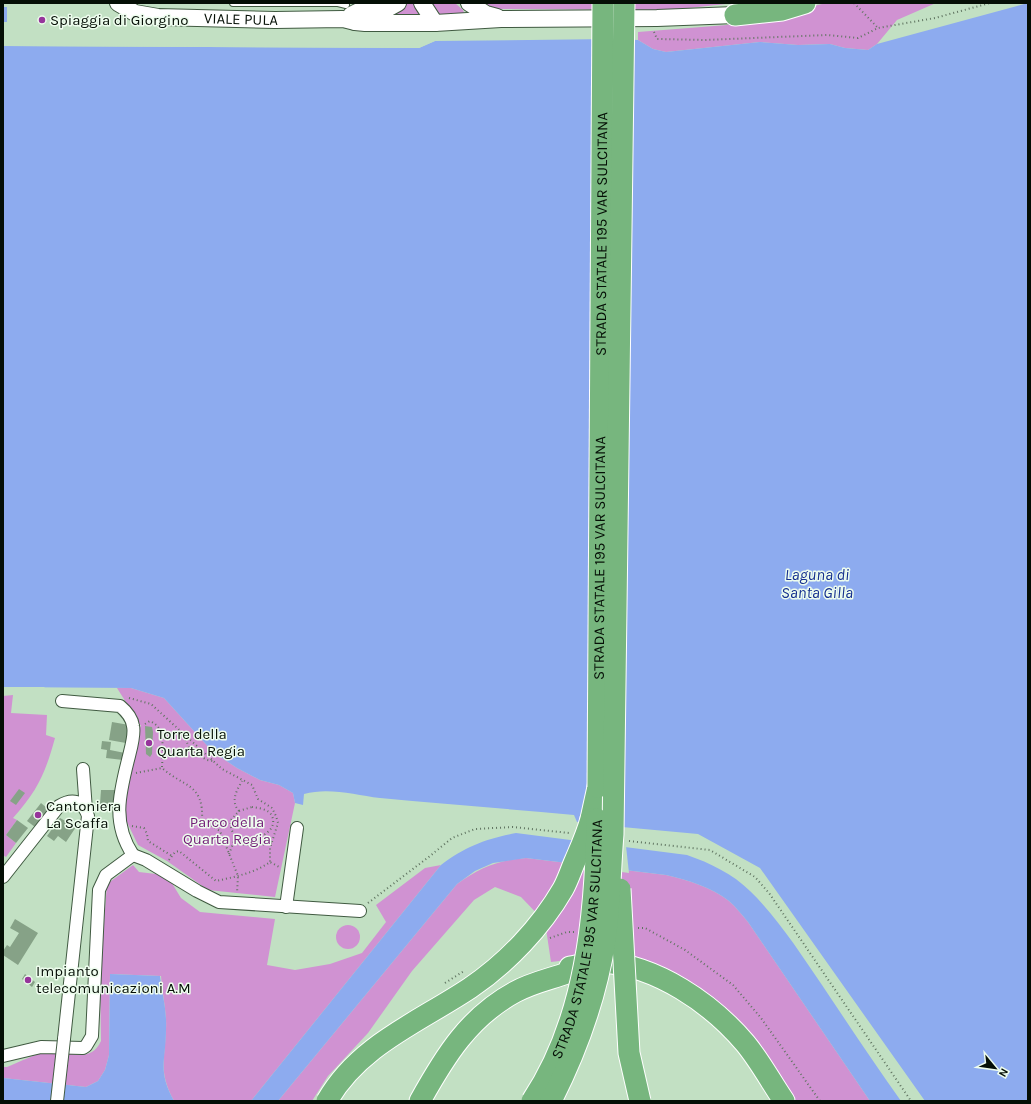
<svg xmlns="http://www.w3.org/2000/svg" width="1031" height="1104" font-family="Karla,sans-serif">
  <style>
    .green { fill: #d092d2 }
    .water { fill: #8dabef }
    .pier { fill: #c2e0c3 }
    .building { fill: #86a287 }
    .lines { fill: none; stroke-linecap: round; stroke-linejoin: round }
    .service-casing { stroke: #405a41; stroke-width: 8 }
    .minor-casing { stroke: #405a41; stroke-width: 14 }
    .tertiary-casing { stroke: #405a41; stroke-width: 18 }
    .trunk-casing { stroke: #fff; stroke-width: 23 }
    .path { stroke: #607461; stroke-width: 2; stroke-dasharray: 1 3; stroke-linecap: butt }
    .service { stroke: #fff; stroke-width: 6 }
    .minor { stroke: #fff; stroke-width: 12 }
    .tertiary { stroke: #fff; stroke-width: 16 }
    .trunk { stroke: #77b67e; stroke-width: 21 }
    .minor-bridge-casing { stroke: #405a41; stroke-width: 14; stroke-linecap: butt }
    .trunk-bridge-casing { stroke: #fff; stroke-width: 23; stroke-linecap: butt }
    .minor-bridge { stroke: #fff; stroke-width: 12 }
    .trunk-bridge { stroke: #77b67e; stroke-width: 21 }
    .poi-dot { fill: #96349b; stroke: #eefdee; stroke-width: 1.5 }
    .labels { text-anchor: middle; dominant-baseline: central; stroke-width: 3; stroke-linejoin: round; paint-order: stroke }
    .street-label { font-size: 15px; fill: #050f06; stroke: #eefdee }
    .poi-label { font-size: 15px; fill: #050f06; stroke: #eefdee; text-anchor: start }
    .park-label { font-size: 15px; fill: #711b76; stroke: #eefdee }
    .water-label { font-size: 16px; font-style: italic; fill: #142f8f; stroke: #eefdee }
  </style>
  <rect width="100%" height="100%" fill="#c2e0c3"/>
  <g class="green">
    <polygon points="408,3 418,3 423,16 396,16 395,13"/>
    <polygon points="430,3 455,3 463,10 465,15 441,15"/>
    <polygon points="480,3 735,3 670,10 492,9"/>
    <polygon points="826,3 936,3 897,20 877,44 868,50 845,48 830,44 798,45 760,42 666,52 653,49 638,40 638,32 727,25 774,16"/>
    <polygon points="117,688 131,688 164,698 213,752 237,768 260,780 279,785 293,793 295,803 275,897 208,890 167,861 138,845 124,816 123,805 137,733 141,726"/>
    <path d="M13 695 11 713 47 715 46 735 55 738C45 774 38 790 13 818L17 820 6 835 16 843 6 857 3 855V696Z"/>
    <path d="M526 858 666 875C688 880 711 887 729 901 736 907 742 915 748 922L870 1101H794L749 1035 609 955 551 962 545 922 521 897 495 887 474 900 412 971 368 1033 328 1076 312 1101H278L457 884C479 868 498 860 526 858Z"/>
    <path d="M133 865 139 872 156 874 170 880 181 898 200 912 275 919 267 965 295 970 330 964 362 953 386 922 376 905 425 868 441 865 251 1101H174C158 1071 165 1060 166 1029 167 1012 162 993 161 976L110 974 109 1055 105 1070 98 1081 86 1087 3 1078V1067H7C20 1062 34 1054 48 1052 68 1050 90 1065 101 1041L100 974 107 884Z"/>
    <circle cx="348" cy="937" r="12"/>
  </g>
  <g class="water">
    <path d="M1028 3V1101H925L760 868 698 834 622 827 603 822H577L574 815C509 809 444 804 380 798 355 795 329 787 304 794L303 805 295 803 293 793 279 785 260 780 237 768 213 752 164 698 131 688 3 687V46L419 48 435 41 612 39 638 40 653 49 666 52 760 42 798 45 830 44 845 48 868 50 877 44Z"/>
    <rect x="3" y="7" width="4" height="15"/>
    <path d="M516 833 687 855C710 863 733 874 750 891 777 917 801 954 822 985 848 1024 874 1063 901 1101H870L748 922C742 915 736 907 729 901 711 887 688 880 666 875L526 858 493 863 475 871 457 884 278 1101H251L441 865C466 846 486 839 516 833Z"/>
    <path d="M110 974 160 976C162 993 167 1011 166 1029 166 1061 157 1070 174 1101H3V1078L86 1087 98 1081 105 1070 109 1055Z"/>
  </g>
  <g class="pier">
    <polygon points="431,41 435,41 419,48 3,46 3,44 419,46"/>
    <polygon points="3,687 45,687 43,689 3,689"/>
    <polygon points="593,842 626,846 629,873 592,868"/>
  </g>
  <g class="building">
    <polygon points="112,722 129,725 126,743 109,740"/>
    <polygon points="145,726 152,727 153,732 152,754 150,757 146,754"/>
    <polygon points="102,741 111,742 110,750 125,753 123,760 106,758 107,750 101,749"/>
    <polygon points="19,789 25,793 16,805 10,801"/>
    <polygon points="101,790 116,790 116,804 100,804"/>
    <polygon points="41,803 48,809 35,827 27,821"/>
    <polygon points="60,818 76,827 66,842 58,836 54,841 47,836"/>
    <polygon points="17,820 28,828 16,843 6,835"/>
    <polygon points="15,919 38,933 18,965 3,955 3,951 7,945 10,947 19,933 10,928"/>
    <polygon points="25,974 35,982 32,987 22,979"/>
  </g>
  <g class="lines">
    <g class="service-casing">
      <polyline id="service" points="233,3 338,3 346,5"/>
    </g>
    <g class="minor-casing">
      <g id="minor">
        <polyline points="83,769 86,810"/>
        <polyline points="133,855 146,860 197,891 219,902 360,911"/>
        <path d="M3 877 59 806C72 798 83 800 88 816L64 1039"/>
        <polyline points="286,907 297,828"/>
        <path d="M3 1056 41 1047 83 1048 86 1046 92 1036 99 890 106 875 133 855C111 822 120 792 129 756 131 748 135 734 133 726 132 718 126 711 120 706L62 701"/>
      </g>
    </g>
    <g class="tertiary-casing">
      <g id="tertiary">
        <path id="s1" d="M118 3 135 13 158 17 275 20 343 19 355 22 378 14 398 3"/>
        <polyline points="422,3 435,23"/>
        <polyline points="469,3 486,14 497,17"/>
        <polyline points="351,15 375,3"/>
        <polyline points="355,22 365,23 435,23 501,19 657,18 735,15"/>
      </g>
    </g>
    <g class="trunk-casing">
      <g id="trunk">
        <polyline points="735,15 782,10 805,3"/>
        <polyline points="591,819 598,787"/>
        <path d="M420 1101C445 1056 469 1017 515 992 531 983 550 979 567 973L570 967C581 965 593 962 603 962 657 966 711 1003 745 1043 760 1061 771 1082 784 1101"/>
      </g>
    </g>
    <g class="path">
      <polyline points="854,3 878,28"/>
      <polyline points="654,32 657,39 705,40 827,35 858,38 878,28 935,18 990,3"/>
      <polyline points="129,698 151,704 222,769 252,785 258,799 272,808 276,816 278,823 270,848 270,862"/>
      <path d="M145 724 150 721C163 727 162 738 163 750"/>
      <polyline points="190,750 207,760 213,761"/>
      <polyline points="162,767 163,750 180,754 190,750 184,735"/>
      <path d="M136 773 162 768C183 787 204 783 202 820L220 831 238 876 237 893"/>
      <path d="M252 807C259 808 269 809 272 816 282 839 226 852 231 820L239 811Z"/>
      <path d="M239 811C230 801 237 790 242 781"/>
      <polyline points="132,826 144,828 147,834 148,841 172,856"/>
      <polyline points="629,841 710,850 755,877 769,893 911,1101"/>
      <polyline points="235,843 254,846 272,843"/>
      <polyline points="229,854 236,836"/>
      <path d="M169 860 175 852 179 851 216 881C234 877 255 873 270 862L281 868"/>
      <polyline points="368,903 430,856 452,838 475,829 513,827 569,833"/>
      <polyline points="638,928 645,928 685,950 733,985 761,1018 820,1101"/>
      <polyline points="550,938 567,932 574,932"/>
      <polyline points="445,983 464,971"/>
    </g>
    <use href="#service" class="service"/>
    <use href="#minor" class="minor"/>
    <use href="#tertiary" class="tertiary"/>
    <use href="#trunk" class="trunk"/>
    <g class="minor-bridge-casing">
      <polyline id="minor-bridge" points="57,1101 64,1039"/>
    </g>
    <g class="trunk-bridge-casing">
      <g id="trunk-bridge">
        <path id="s2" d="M598 787 603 3"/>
        <polyline points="620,889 629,1053 640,1101"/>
        <path d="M327 1101C359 1045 419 1022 470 988 507 963 541 927 563 889 568 880 571 870 575 861 581 847 587 834 591 819"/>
        <path id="s3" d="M532 1101C586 1020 596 914 597 819"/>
        <path d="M551 1101C577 1050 596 997 605 940 610 906 610 869 613 834L624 3"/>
      </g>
    </g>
    <use href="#minor-bridge" class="minor-bridge"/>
    <use href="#trunk-bridge" class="trunk-bridge"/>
  </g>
  <g class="poi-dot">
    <circle cx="42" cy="20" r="4"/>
    <circle cx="149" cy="743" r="4"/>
    <circle cx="38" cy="815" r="4"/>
    <circle cx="28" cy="980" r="4"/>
  </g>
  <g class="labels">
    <g class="street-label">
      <text stroke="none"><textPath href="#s1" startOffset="126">VIALE PULA</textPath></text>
      <text stroke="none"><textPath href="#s2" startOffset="553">STRADA STATALE 195 VAR SULCITANA</textPath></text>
      <text stroke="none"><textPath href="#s2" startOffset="229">STRADA STATALE 195 VAR SULCITANA</textPath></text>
      <text stroke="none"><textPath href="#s3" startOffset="171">STRADA STATALE 195 VAR SULCITANA</textPath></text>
    </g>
    <g class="poi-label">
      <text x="50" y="20">Spiaggia di Giorgino</text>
      <text x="157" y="734">Torre della<tspan x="157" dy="17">Quarta Regia</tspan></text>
      <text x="46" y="806">Cantoniera<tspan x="46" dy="17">La Scaffa</tspan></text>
      <text x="36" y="971">Impianto<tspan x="36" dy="17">telecomunicazioni A.M</tspan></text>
    </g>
    <g class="park-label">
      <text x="227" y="822">Parco della<tspan x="227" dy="17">Quarta Regia</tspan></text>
    </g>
    <g class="water-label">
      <text x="817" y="574">Laguna di<tspan x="817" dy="18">Santa Gilla</tspan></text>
    </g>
  </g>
  <rect width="1031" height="1104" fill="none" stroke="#050f06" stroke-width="8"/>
  <g transform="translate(995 1068) rotate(119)" stroke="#eefdee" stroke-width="3" paint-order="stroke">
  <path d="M0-3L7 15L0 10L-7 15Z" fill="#050f06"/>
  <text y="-6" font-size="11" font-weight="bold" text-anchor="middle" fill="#050f06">N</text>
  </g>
</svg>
